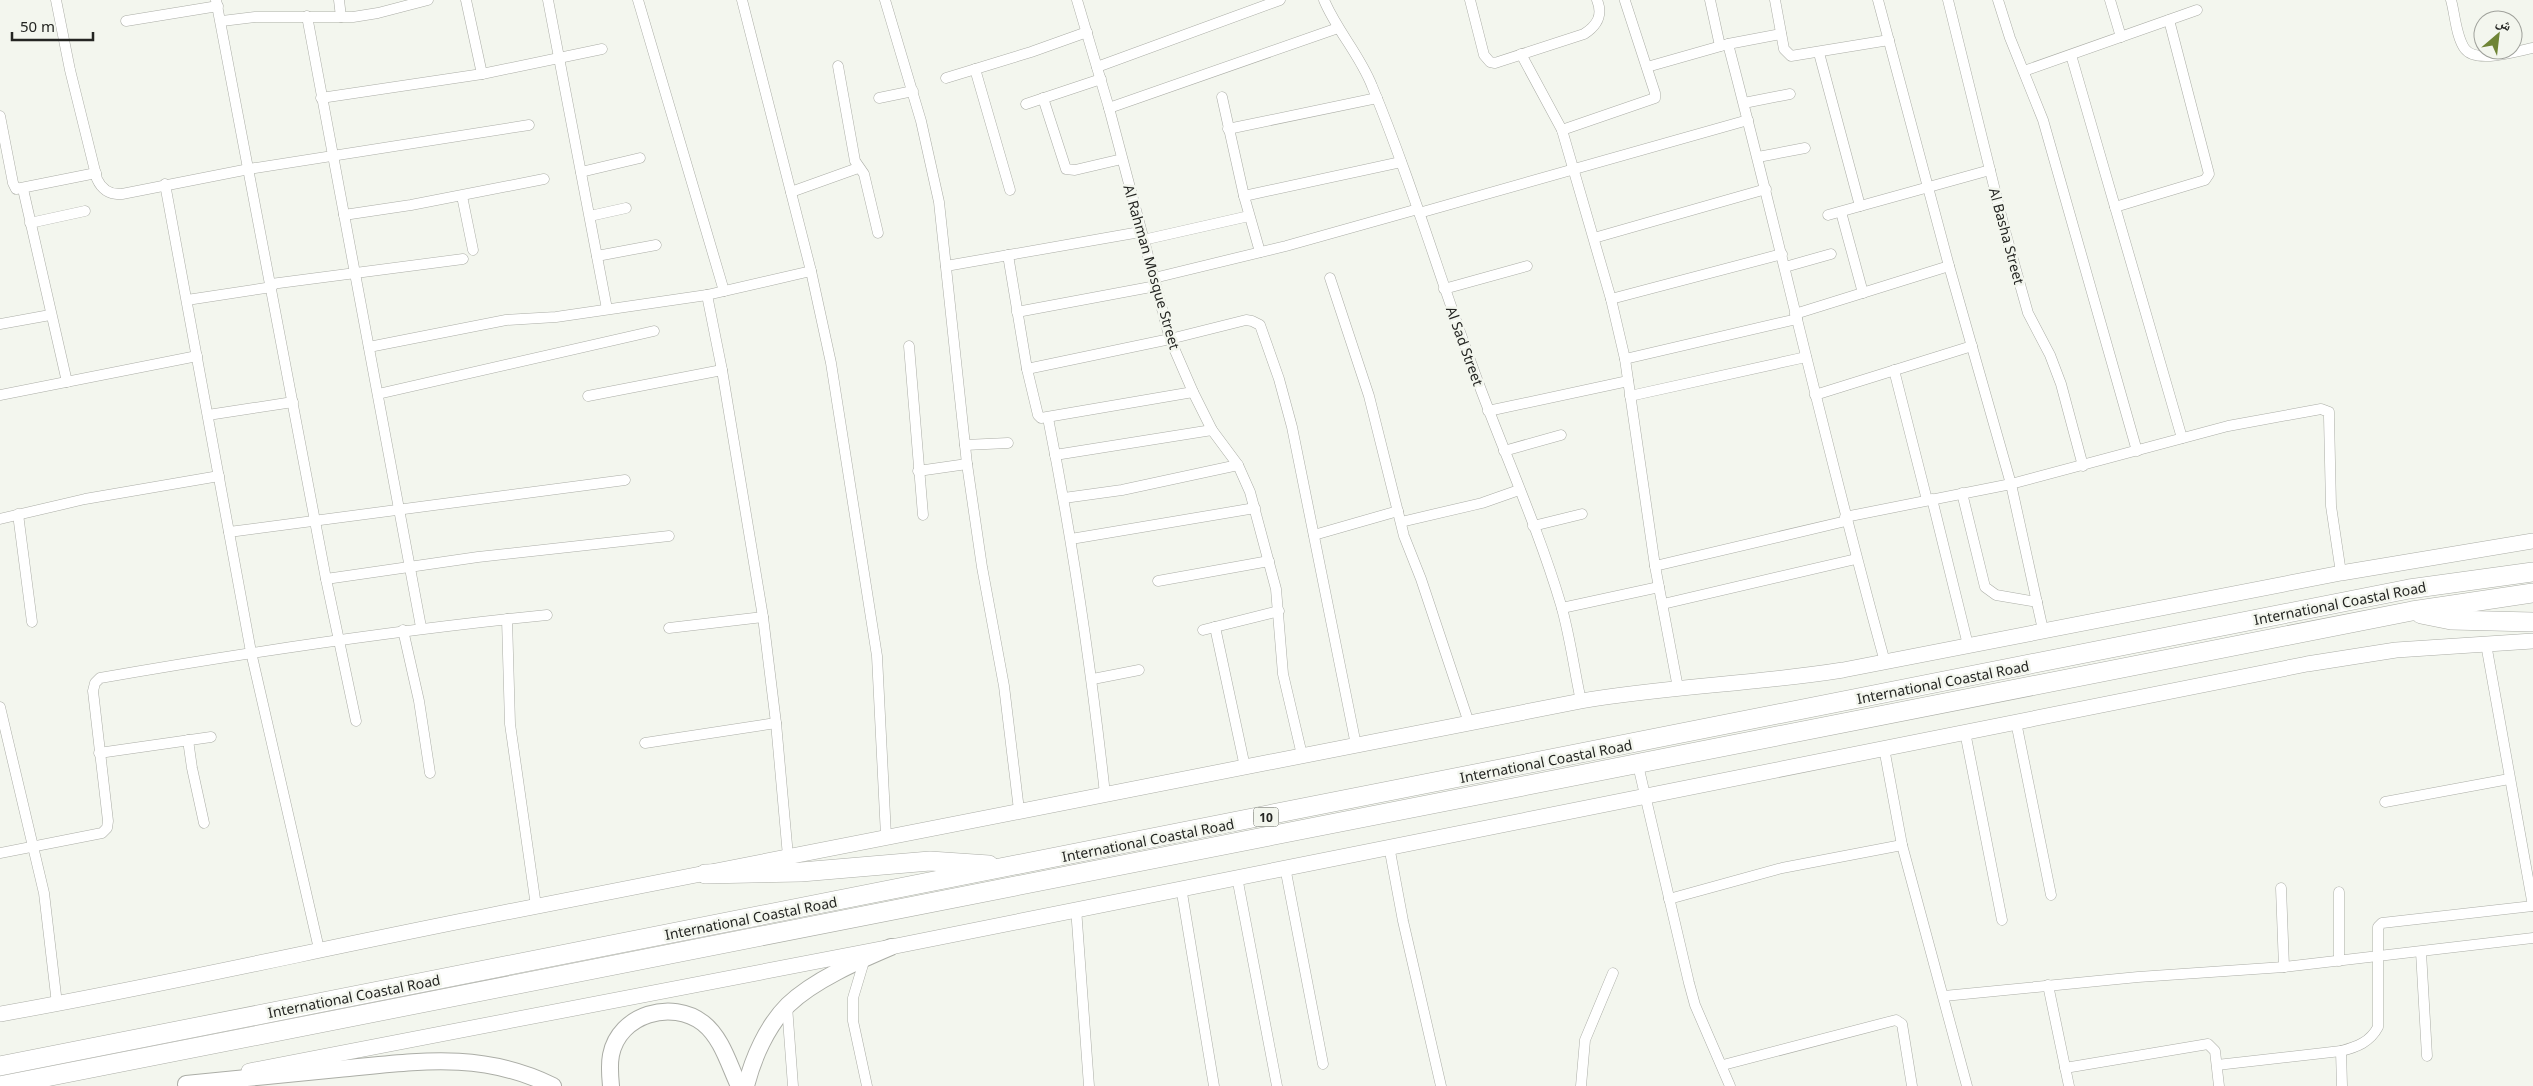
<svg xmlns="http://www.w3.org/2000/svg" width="2533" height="1086" font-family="'Noto Sans','Noto Naskh Arabic',sans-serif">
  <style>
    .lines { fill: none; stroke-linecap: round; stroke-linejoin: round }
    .street-casing { stroke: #abada6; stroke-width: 11 }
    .secondary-casing { stroke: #abada6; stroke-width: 16 }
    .primary-casing { stroke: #abada6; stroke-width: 18 }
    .highway-casing { stroke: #abada6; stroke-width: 20 }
    .street { stroke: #fff; stroke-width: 10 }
    .secondary { stroke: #fff; stroke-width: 15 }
    .primary { stroke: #fff; stroke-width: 16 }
    .highway { stroke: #fff; stroke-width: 19 }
    .labels { text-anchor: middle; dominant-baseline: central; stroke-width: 5; stroke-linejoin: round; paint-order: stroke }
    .shield { fill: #f3f6ee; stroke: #62645f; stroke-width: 1 }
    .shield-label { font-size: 12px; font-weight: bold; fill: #242522 }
    .street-label { font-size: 14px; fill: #242522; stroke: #f3f6ee }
  </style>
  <rect width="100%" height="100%" fill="#f3f6ee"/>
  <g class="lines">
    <g class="street-casing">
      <g id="street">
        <path d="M56 0 70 70 97 179C102 190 110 195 122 194L249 169 529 125"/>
        <polyline points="216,0 326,579 356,721"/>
        <polyline points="339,0 341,17"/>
        <polyline points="466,0 482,74"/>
        <polyline points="548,0 607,309"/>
        <polyline points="638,0 724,291"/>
        <polyline points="742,0 811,271 831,363 877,656 886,836"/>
        <polyline points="885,0 921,121 939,202 967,464 982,567 1004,686 1019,810"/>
        <polyline points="1077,0 1109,108 1170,339 1193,392 1212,430 1238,465 1250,492 1276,589 1283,674 1302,755"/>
        <path d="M1324 0C1337 31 1360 55 1372 86 1409 175 1437 269 1470 360 1499 442 1536 521 1561 605 1570 636 1574 669 1581 701"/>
        <path d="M1470 0 1484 55 1490 62 1495 63 1584 34C1598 25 1603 15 1597 0"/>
        <polyline points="1710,0 1720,46"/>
        <polyline points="1775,0 1784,49 1791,56 1889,40"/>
        <polyline points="1878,0 1949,266 2011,484 2043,630"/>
        <polyline points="1948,0 2005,231 2028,313 2050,355 2061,384 2083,466"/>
        <polyline points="1998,0 2010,38 2043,120 2137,451"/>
        <polyline points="2110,0 2121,37"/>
        <path d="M2451 0C2455 14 2456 37 2465 49 2476 64 2517 51 2533 48"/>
        <polyline points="307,16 421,627"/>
        <polyline points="126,21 218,6"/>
        <polyline points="222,21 255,17 353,17 378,13 428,0"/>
        <path d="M1728 44C1782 250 1828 457 1885 662"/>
        <polyline points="1819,53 1860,206"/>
        <polyline points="1521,54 1562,130 1611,299 1625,359 1655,566 1678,688"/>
        <polyline points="2071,55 2182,438"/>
        <polyline points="838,66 855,161 864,174 878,233"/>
        <polyline points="1097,67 1280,0"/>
        <polyline points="1647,67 1728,44 1781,34"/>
        <polyline points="975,69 1010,190"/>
        <polyline points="2024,71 2197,10"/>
        <polyline points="946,78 1031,52 1087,32"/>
        <polyline points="1222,97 1244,196 1260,252"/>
        <polyline points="321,98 482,74 602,49"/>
        <polyline points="879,98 913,91"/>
        <polyline points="1043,98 1066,169 1075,170 1122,159"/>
        <polyline points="1744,103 1790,94"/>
        <polyline points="1026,104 1101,79"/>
        <polyline points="1109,108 1338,28"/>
        <polyline points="0,116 13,183 16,189 96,173"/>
        <polyline points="1228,129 1377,98"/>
        <polyline points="1562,130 1655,98 1655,93 1625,1"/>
        <polyline points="1758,157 1805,148"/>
        <polyline points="581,172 640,158"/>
        <polyline points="165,184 251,652 319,949"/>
        <polyline points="23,189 67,382"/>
        <polyline points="791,192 858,168"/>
        <polyline points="462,196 473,250"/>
        <polyline points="1244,196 1401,162"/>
        <polyline points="2115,207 2205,180 2209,174 2169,20"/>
        <polyline points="1841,212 1863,293"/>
        <polyline points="1419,213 1748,120"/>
        <polyline points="344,215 411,205 544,179"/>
        <polyline points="1828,215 1990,170"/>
        <polyline points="590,216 626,208"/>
        <polyline points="30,223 85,211"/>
        <polyline points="1594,238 1766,189"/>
        <polyline points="1143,240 1249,216"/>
        <polyline points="1008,255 1027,369 1038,415 1041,418 1193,392"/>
        <polyline points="597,256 656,245"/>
        <polyline points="946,266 1140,232"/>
        <polyline points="1785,267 1831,254"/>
        <polyline points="1154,278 1286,246 1418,209"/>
        <polyline points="1330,278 1369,396 1404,536 1421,579 1469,723"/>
        <polyline points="271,284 463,259"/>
        <polyline points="1444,289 1527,266"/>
        <polyline points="707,295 722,370 763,617 776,723 788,856"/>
        <polyline points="1611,299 1782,254"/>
        <polyline points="187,300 272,287"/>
        <polyline points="1017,312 1156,286"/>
        <polyline points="1795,314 1949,266"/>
        <polyline points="0,324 50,315"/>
        <polyline points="909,346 923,515"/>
        <polyline points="369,347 506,320 556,317 707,295 811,271"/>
        <polyline points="1625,359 1797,319"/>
        <polyline points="1027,369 1170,339 1246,320 1252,321 1260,325 1279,379 1292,427 1356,745"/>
        <polyline points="1894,370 1927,500"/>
        <polyline points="378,394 654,331"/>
        <polyline points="0,395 197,356"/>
        <polyline points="1815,395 1972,346"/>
        <polyline points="588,396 722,370"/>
        <polyline points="1630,396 1806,357"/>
        <polyline points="1488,411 1628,381"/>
        <polyline points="208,415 293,402"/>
        <path d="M1048 418C1073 543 1091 667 1105 794"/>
        <polyline points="965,445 1008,443"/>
        <polyline points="1504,451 1561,435"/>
        <polyline points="1055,455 1212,430"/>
        <polyline points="918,471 967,464"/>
        <polyline points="1962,493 1985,587 1996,595 2037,602"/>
        <polyline points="1064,498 1122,490 1238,465"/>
        <polyline points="1932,499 1968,645"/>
        <polyline points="18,514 32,622"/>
        <polyline points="1845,517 2011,484 2228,426 2321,409 2329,412 2329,417 2331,506 2341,573"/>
        <polyline points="0,519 85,499 219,476"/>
        <polyline points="1401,522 1482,503 1519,490"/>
        <polyline points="1533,526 1582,514"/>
        <polyline points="229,532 625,480"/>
        <polyline points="1314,535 1398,511"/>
        <polyline points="1071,539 1255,508"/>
        <polyline points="1655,566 1846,521"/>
        <polyline points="326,579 478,557 669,536"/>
        <polyline points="1158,581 1269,561"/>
        <polyline points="1663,604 1856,559"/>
        <polyline points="1562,608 1659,587"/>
        <polyline points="507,619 510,724 536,906"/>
        <polyline points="1215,627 1245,767"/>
        <polyline points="669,628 763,617"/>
        <polyline points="403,630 419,701 430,773"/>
        <polyline points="1203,630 1279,611"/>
        <polyline points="2486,644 2533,906"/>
        <polyline points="1093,679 1139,670"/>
        <polyline points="0,707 44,893 57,1004"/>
        <polyline points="2016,722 2051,895"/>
        <polyline points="1965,732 2002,920"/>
        <polyline points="188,740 192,768 204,823"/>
        <polyline points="645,743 776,723"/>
        <polyline points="1884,748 1902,845 1967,1086"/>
        <polyline points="99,753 211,737"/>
        <polyline points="1638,765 1689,983 1695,1005 1730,1086"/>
        <polyline points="2385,802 2509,779"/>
        <polyline points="1389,846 1403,921 1441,1086"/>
        <path d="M0 853 102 833 107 828 108 821 93 691 95 683 100 678C249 652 397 630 547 615"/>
        <polyline points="1285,867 1323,1064"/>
        <polyline points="1237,877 1277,1086"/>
        <polyline points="1181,887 1214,1086"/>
        <polyline points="2281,888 2284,967"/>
        <polyline points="1669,899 1782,868 1902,845"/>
        <polyline points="1076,908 1089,1086"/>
        <polyline points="2421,952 2427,1056"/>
        <polyline points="865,958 853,998 853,1021 867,1086"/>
        <polyline points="2339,961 2339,892"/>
        <polyline points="2048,985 2069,1086"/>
        <polyline points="1944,996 2138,977 2284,967 2533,938"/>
        <polyline points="787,1006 793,1086"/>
        <polyline points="2341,1051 2342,1086"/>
        <polyline points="1723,1065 1896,1020 1902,1024 1912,1086"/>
        <path d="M2217 1065 2341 1051C2357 1047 2370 1042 2378 1027V927L2382 923 2533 906"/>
        <polyline points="2065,1068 2208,1044 2215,1051 2219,1086"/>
        <polyline points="1581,1086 1585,1040 1613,973"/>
      </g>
    </g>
    <g class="secondary-casing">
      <g id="secondary">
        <path d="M0 1014C165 985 328 947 492 915 855 843 1218 772 1581 701 1668 686 1756 684 1843 670L2341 573 2533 541"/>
        <polyline points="249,1071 891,947 2307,664 2396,650 2533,641"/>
      </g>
    </g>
    <g class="primary-casing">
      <g id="primary">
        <path d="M186 1084C237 1079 287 1074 338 1069 415 1062 480 1050 553 1086"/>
        <path d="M611 1086C610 1076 609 1065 611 1055 619 1014 672 999 703 1023 722 1038 729 1065 739 1086"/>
        <path d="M746 1086C753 1058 767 1026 788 1005 814 980 858 961 891 947"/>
      </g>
    </g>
    <g class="highway-casing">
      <g id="highway">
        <polyline points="2421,614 2451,620 2533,622"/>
        <polyline points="705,874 801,872 930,861 989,865"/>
        <polyline points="0,1066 2409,589 2533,572"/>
        <polyline points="0,1086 2412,611 2533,593"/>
      </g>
    </g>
    <use href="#street" class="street"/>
    <use href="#secondary" class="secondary"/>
    <use href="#primary" class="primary"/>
    <use href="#highway" class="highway"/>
  </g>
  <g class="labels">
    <rect class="shield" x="1253.5" y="807.5" width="25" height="19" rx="4"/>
    <g class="shield-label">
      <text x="1266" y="817">10</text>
    </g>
    <g class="street-label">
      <text transform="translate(2007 236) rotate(75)">Al Basha Street</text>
      <text transform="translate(1152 267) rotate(74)">Al Rahman Mosque Street</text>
      <text transform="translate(1465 346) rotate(70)">Al Sad Street</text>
      <text transform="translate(2340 603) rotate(-11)">International Coastal Road</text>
      <text transform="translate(1943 682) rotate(-11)">International Coastal Road</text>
      <text transform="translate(1546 761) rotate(-11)">International Coastal Road</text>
      <text transform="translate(1148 840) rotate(-11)">International Coastal Road</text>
      <text transform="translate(751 918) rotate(-11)">International Coastal Road</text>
      <text transform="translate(354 996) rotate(-11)">International Coastal Road</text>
    </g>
  </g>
  <g transform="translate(2498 35) rotate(28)"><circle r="24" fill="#f3f6ee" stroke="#a0a29c"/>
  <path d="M0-4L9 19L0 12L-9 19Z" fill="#6f8536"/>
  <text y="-8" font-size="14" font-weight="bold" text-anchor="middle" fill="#242522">ش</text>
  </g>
  <path d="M12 32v8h81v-8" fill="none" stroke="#242522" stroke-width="2.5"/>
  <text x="20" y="32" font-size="15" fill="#242522" stroke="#f3f6ee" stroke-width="4" paint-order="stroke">50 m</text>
</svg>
